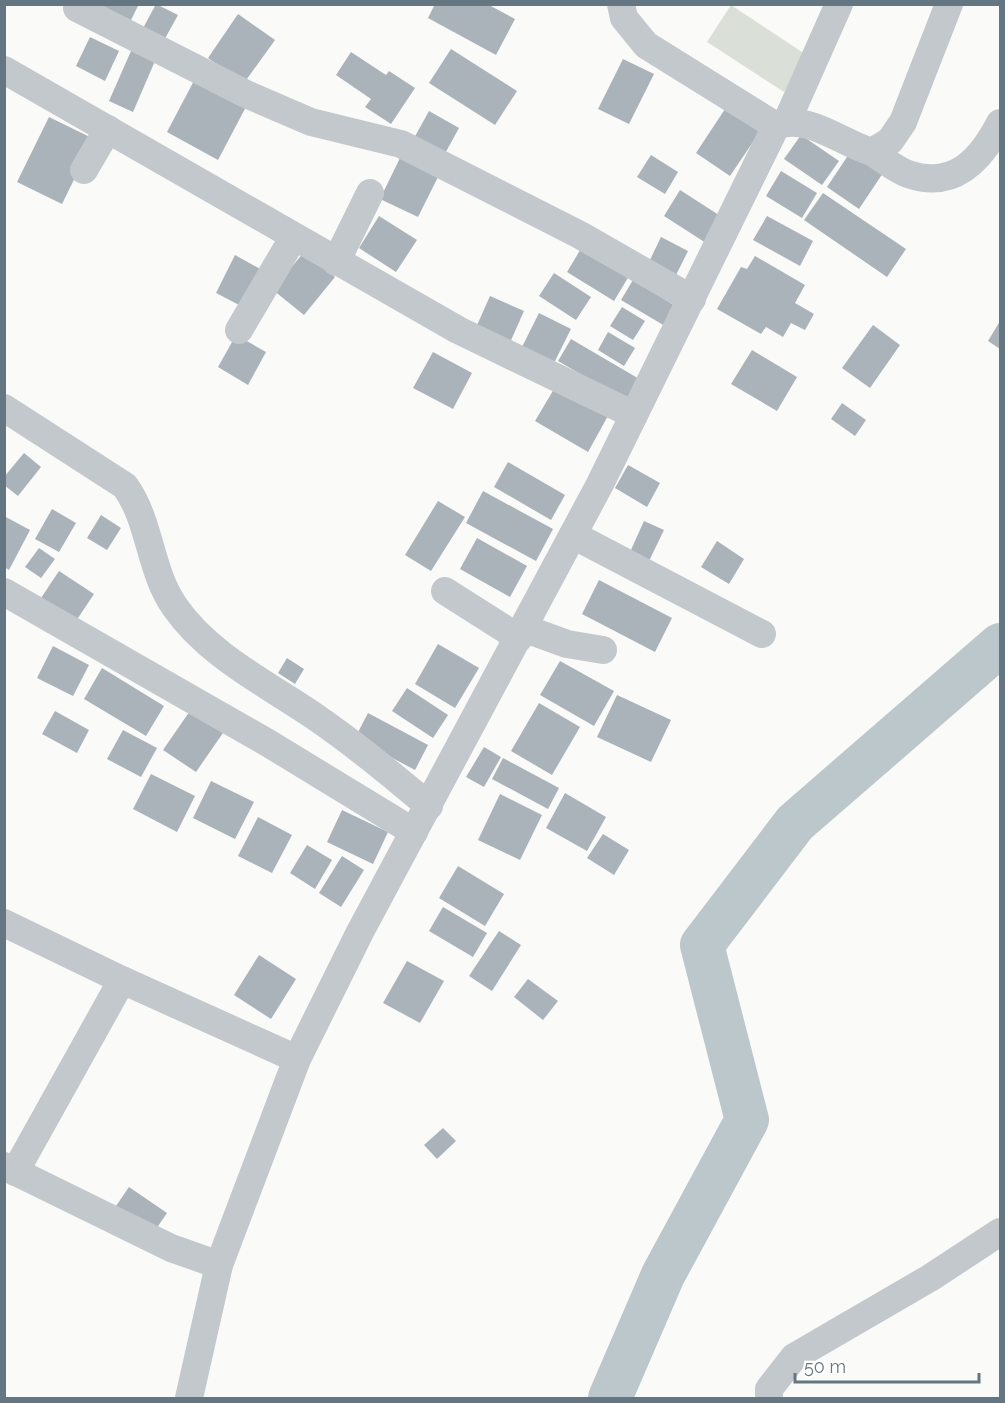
<svg xmlns="http://www.w3.org/2000/svg" width="1005" height="1403" font-family="Raleway,sans-serif">
  <style>
    .green { fill: #dadfd7 }
    .lines { fill: none; stroke-linecap: round; stroke-linejoin: round }
    .river { stroke: #bbc7cb; stroke-width: 44 }
    .building { fill: #aab3b9 }
    .minor { stroke: #c3c8cc; stroke-width: 28 }
  </style>
  <rect width="100%" height="100%" fill="#fafaf8"/>
  <polygon class="green" points="731,5 808,56 784,92 707,42"/>
  <g class="lines">
    <polyline class="river" points="610,1398 663,1275 747,1120 702,945 795,823 1000,645"/>
  </g>
  <g class="building">
    <polygon points="101,4 139,4 126,30"/>
    <polygon points="156,4 178,15 162,44 141,32"/>
    <polygon points="435,4 487,4 515,19 496,55 428,18"/>
    <polygon points="238,14 275,40 244,83 208,58"/>
    <polygon points="90,37 119,51 105,81 76,66"/>
    <polygon points="451,49 517,91 495,125 429,83"/>
    <polygon points="131,51 155,61 133,112 109,101"/>
    <polygon points="351,52 386,75 389,71 415,88 391,124 365,107 371,99 336,75"/>
    <polygon points="623,59 654,74 629,124 598,109"/>
    <polygon points="197,75 248,103 218,160 167,132"/>
    <polygon points="729,103 763,127 730,176 696,153"/>
    <polygon points="429,111 459,128 443,157 413,140"/>
    <polygon points="49,117 94,139 62,204 17,182"/>
    <polygon points="801,135 839,161 822,185 784,159"/>
    <polygon points="851,151 883,173 859,209 827,187"/>
    <polygon points="651,155 678,172 665,194 637,177"/>
    <polygon points="400,158 438,177 418,217 380,199"/>
    <polygon points="781,171 817,193 802,218 766,196"/>
    <polygon points="680,190 722,217 706,243 664,216"/>
    <polygon points="823,193 906,249 887,277 804,220"/>
    <polygon points="379,216 417,240 396,272 359,248"/>
    <polygon points="767,216 813,241 800,266 753,240"/>
    <polygon points="661,237 688,251 675,277 648,264"/>
    <polygon points="582,247 629,276 614,301 567,272"/>
    <polygon points="304,252 335,277 304,315 273,290"/>
    <polygon points="235,255 262,270 243,307 216,293"/>
    <polygon points="755,256 805,285 795,303 814,314 805,330 791,323 783,337 766,327 761,334 717,309 741,267 747,269"/>
    <polygon points="554,273 591,297 576,320 539,296"/>
    <polygon points="633,280 677,307 665,326 621,300"/>
    <polygon points="490,296 524,311 508,347 474,332"/>
    <polygon points="622,307 645,321 633,340 610,326"/>
    <polygon points="539,313 571,329 553,365 521,349"/>
    <polygon points="1000,321 1000,349 988,341"/>
    <polygon points="873,325 900,345 870,388 842,368"/>
    <polygon points="608,332 635,348 624,366 598,350"/>
    <polygon points="236,335 266,352 248,385 218,367"/>
    <polygon points="571,339 641,380 628,402 558,361"/>
    <polygon points="752,350 797,377 777,411 731,384"/>
    <polygon points="433,352 472,373 453,409 413,388"/>
    <polygon points="557,384 609,414 588,452 535,421"/>
    <polygon points="842,403 866,420 855,436 831,419"/>
    <polygon points="24,453 41,467 18,496 4,485 4,477"/>
    <polygon points="508,462 565,495 551,520 494,487"/>
    <polygon points="628,465 660,483 647,507 615,488"/>
    <polygon points="483,491 553,529 536,561 466,523"/>
    <polygon points="438,501 465,517 431,571 405,555"/>
    <polygon points="52,509 76,523 59,552 35,539"/>
    <polygon points="101,515 121,528 107,550 87,538"/>
    <polygon points="4,516 30,530 9,570 4,567"/>
    <polygon points="644,521 664,530 649,561 630,552"/>
    <polygon points="477,538 527,566 510,597 460,569"/>
    <polygon points="717,541 744,559 729,584 701,567"/>
    <polygon points="39,548 55,559 41,578 25,567"/>
    <polygon points="59,571 94,594 72,627 37,604"/>
    <polygon points="599,580 672,618 655,652 582,614"/>
    <polygon points="438,644 479,668 455,708 415,684"/>
    <polygon points="53,646 89,665 73,696 37,678"/>
    <polygon points="287,658 304,669 295,684 278,673"/>
    <polygon points="560,661 614,691 594,726 540,695"/>
    <polygon points="102,668 164,706 146,736 84,699"/>
    <polygon points="407,688 448,715 433,738 392,711"/>
    <polygon points="617,695 671,720 651,762 597,737"/>
    <polygon points="539,703 580,727 552,775 511,751"/>
    <polygon points="192,708 225,730 196,772 163,750"/>
    <polygon points="55,711 89,730 77,753 42,734"/>
    <polygon points="368,713 428,745 415,770 355,738"/>
    <polygon points="123,730 157,748 141,777 107,759"/>
    <polygon points="484,747 501,757 484,787 466,777"/>
    <polygon points="503,758 559,788 548,809 492,779"/>
    <polygon points="151,774 195,796 177,832 133,809"/>
    <polygon points="211,781 254,802 235,839 193,818"/>
    <polygon points="565,793 606,817 587,851 546,828"/>
    <polygon points="500,794 542,815 520,860 478,840"/>
    <polygon points="342,810 388,832 373,864 327,842"/>
    <polygon points="258,817 292,835 272,873 238,856"/>
    <polygon points="603,834 629,850 614,875 587,858"/>
    <polygon points="307,845 332,860 315,889 290,873"/>
    <polygon points="342,856 364,870 341,907 319,893"/>
    <polygon points="458,866 504,894 485,926 439,898"/>
    <polygon points="443,907 487,933 473,957 429,931"/>
    <polygon points="499,931 521,945 492,991 469,976"/>
    <polygon points="259,955 296,979 271,1019 234,995"/>
    <polygon points="407,961 444,981 420,1023 383,1003"/>
    <polygon points="528,979 558,1001 543,1020 514,997"/>
    <polygon points="443,1128 456,1141 437,1159 424,1145"/>
    <polygon points="129,1187 167,1213 154,1232 116,1206"/>
  </g>
  <g class="lines">
    <g class="minor">
      <polyline points="621,4 624,18 646,45 776,126"/>
      <polyline points="77,8 246,94 311,122 401,144 580,235 692,299"/>
      <polyline points="4,70 458,330 634,415"/>
      <polyline points="787,121 839,4"/>
      <path d="M872 152C883 159 896 170 908 174 954 190 981 160 1000 123"/>
      <polyline points="84,170 108,129"/>
      <polyline points="336,262 370,193"/>
      <polyline points="239,330 293,238"/>
      <path d="M4 408 125 486C151 522 149 570 175 607 208 655 267 684 314 716 355 744 392 775 429 806"/>
      <polyline points="573,535 762,634"/>
      <polyline points="445,591 519,638"/>
      <polyline points="4,592 268,743 414,832"/>
      <polyline points="523,628 567,644 603,650"/>
      <polyline points="4,923 122,980 297,1059"/>
      <polyline points="4,1166 171,1248 219,1265"/>
      <polyline points="15,1172 122,980"/>
      <path d="M189 1398 219 1265 297 1059 360 932 600 484 776 126C808 113 841 143 872 152L890 141 903 122 949 4"/>
      <polyline points="769,1398 769,1389 794,1357 930,1278 1000,1232"/>
    </g>
  </g>
  <rect width="1005" height="1403" fill="none" stroke="#657683" stroke-width="12"/>
  <path d="M795 1373v9h184v-9" fill="none" stroke="#657683" stroke-width="3"/>
  <text x="804" y="1373" font-size="18" fill="#657683" stroke="#ffffff" stroke-width="4.5" paint-order="stroke">50 m</text>
</svg>
